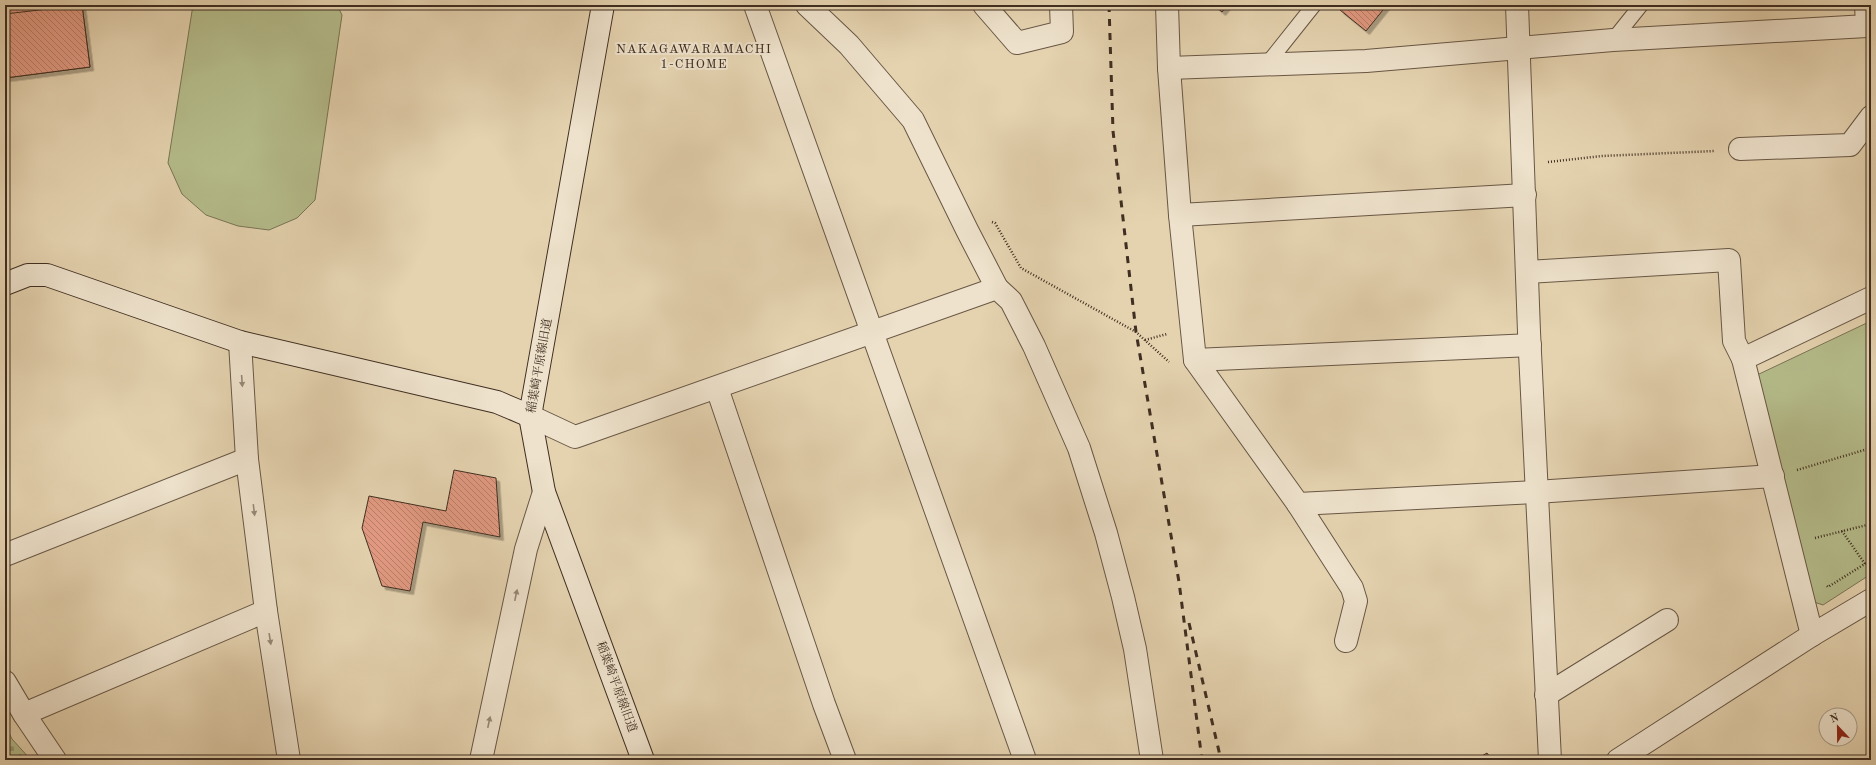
<svg xmlns="http://www.w3.org/2000/svg" width="1876" height="765" font-family="'Old Standard TT','Noto Serif JP',serif">
  <style>
    .cemetery { fill: url(#cemetery-stones); stroke: #7a7556 }
    .green { fill: #b5bc8b; stroke: #7a7556 }
    .building { fill: url(#building-back-hatch); stroke: #3f2e21; filter: url(#shadow) }
    .lines { fill: none; stroke-linecap: round; stroke-linejoin: round }
    .lane-casing { stroke: #685745; stroke-width: 16 }
    .street-casing { stroke: #685745; stroke-width: 24 }
    .secondary-casing { stroke: #3f2e21; stroke-width: 24 }
    .path { stroke: #3f2e21; stroke-width: 2.5; stroke-dasharray: 1 2; stroke-linecap: butt }
    .lane { stroke: #eee2cc; stroke-width: 14 }
    .street { stroke: #eee2cc; stroke-width: 22 }
    .secondary { stroke: #eee2cc; stroke-width: 22 }
    .rail { stroke: #3f2e21; stroke-width: 3; stroke-dasharray: 7 7; stroke-linecap: butt }
    .oneway { fill: #968876 }
    .labels { text-anchor: middle; dominant-baseline: central; stroke-width: 4; stroke-linejoin: round; paint-order: stroke }
    .street-label { font-size: 12px; fill: #3f2e21; stroke: #eee2cc }
    .neighbourhood-label { font-size: 13px; letter-spacing: 1px; fill: #3f2e21; stroke: #eee2cc }
  </style>
  <defs>
    <pattern id="cemetery-stones" width="16" height="16" patternUnits="userSpaceOnUse"><rect width="16" height="16" fill="#b5bc8b"/><path d="M2 7V4a2 2 0 0 1 4 0v3zM10 15v-3a2 2 0 0 1 4 0v3z" fill="#959971"/></pattern>
    <pattern id="building-back-hatch" width="6" height="6" patternUnits="userSpaceOnUse"><rect width="6" height="6" fill="#e29a82"/><path d="M-1 5l2 2M0 0l6 6M5-1l2 2" fill="none" stroke="#b97e6a"/></pattern>
    <filter id="shadow"><feDropShadow dx="3.5" dy="3.5" stdDeviation="0" flood-color="#0004"/></filter>
  </defs>
  <rect width="100%" height="100%" fill="#e5d3b0"/>
  <filter id="stains"><feTurbulence type="fractalNoise" baseFrequency=".005" numOctaves="4"/><feColorMatrix values="0 0 0 0 .2 0 0 0 0 .09 0 0 0 0 .02 0 0 0 .5 -.17"/></filter>
  <radialGradient id="worn" r=".72"><stop offset=".6" stop-color="#630" stop-opacity="0"/><stop offset="1" stop-color="#630" stop-opacity=".3"/></radialGradient>
  <polygon class="cemetery" points="5,725 12,739 31,760 5,760"/>
  <g class="green">
    <polygon points="193,5 337,5 342,15 315,200 297,218 269,230 238,226 206,215 182,194 168,163"/>
    <polygon points="1871,321 1871,574 1823,605 1814,602 1757,375"/>
  </g>
  <g class="building">
    <polygon points="5,5 82,5 90,67 5,78"/>
    <polygon points="82,5 90,67 5,78 5,14"/>
    <polygon points="1214,5 1228,5 1222,12"/>
    <polygon points="1345,5 1387,5 1366,31 1340,10"/>
    <polygon points="454,470 496,478 500,537 423,522 410,591 382,586 362,528 369,496 446,511"/>
    <polygon points="1487,753 1492,760 1475,760"/>
  </g>
  <g class="lines">
    <g class="lane-casing">
      <g id="lane">
        <polyline points="1613,40 1641,5"/>
        <polyline points="1267,64 1314,5"/>
      </g>
    </g>
    <g class="street-casing">
      <g id="street">
        <polyline points="755,5 1025,760"/>
        <polyline points="807,5 849,45 913,120 967,230 997,288"/>
        <polyline points="984,5 1017,43 1062,32 1061,5"/>
        <polyline points="1167,5 1169,68 1180,215 1195,360 1298,504 1536,492 1773,476"/>
        <polyline points="1517,5 1529,332 1550,760"/>
        <polyline points="1169,68 1366,61 1613,40 1867,26 1866,5"/>
        <polyline points="1740,149 1850,145 1871,117"/>
        <polyline points="1180,215 1525,195"/>
        <polyline points="1527,272 1729,260 1734,341 1743,359"/>
        <polyline points="240,342 247,459 266,611 289,760"/>
        <polyline points="1195,360 1530,345"/>
        <polyline points="717,388 824,704 845,760"/>
        <polyline points="530,416 575,437 997,288 1011,301 1034,346 1079,448 1106,533 1123,597 1135,649 1152,760"/>
        <polyline points="1298,504 1352,588 1356,601 1346,641"/>
        <polyline points="5,555 247,459"/>
        <polyline points="1812,635 1743,359 1871,298"/>
        <polyline points="5,682 24,714 55,760"/>
        <polyline points="1546,695 1667,620"/>
        <polyline points="24,714 266,611"/>
        <polyline points="481,760 526,549 544,492"/>
        <polyline points="1618,760 1812,635 1871,600"/>
      </g>
    </g>
    <g class="secondary-casing">
      <g id="secondary">
        <polyline points="603,5 530,416 544,492 643,760"/>
        <polyline points="5,284 28,275 47,275 240,342 497,402 530,416"/>
      </g>
    </g>
    <g class="path">
      <polyline points="1548,162 1602,156 1715,151"/>
      <polyline points="992,222 995,223 1021,268 1136,332 1169,362"/>
      <polyline points="1145,340 1167,334"/>
      <polyline points="1797,470 1871,448"/>
      <polyline points="1842,531 1865,564"/>
      <polyline points="1815,538 1871,524"/>
      <polyline points="1827,586 1828,587 1871,560"/>
    </g>
    <use href="#lane" class="lane"/>
    <use href="#street" class="street"/>
    <use href="#secondary" class="secondary"/>
    <g class="rail">
      <polyline points="1109,5 1113,131 1136,332 1179,582 1202,760"/>
      <polyline points="1189,623 1221,760"/>
    </g>
  </g>
  <defs><path id="oneway-solid" d="M-6-.8H1V-3.2L6.5 0L1 3.2V.8H-6Z"/></defs>
  <g class="oneway">
    <use href="#oneway-solid" transform="translate(242 381) rotate(86)"/>
    <use href="#oneway-solid" transform="translate(254 510) rotate(83)"/>
    <use href="#oneway-solid" transform="translate(516 595) rotate(-78)"/>
    <use href="#oneway-solid" transform="translate(270 639) rotate(81)"/>
    <use href="#oneway-solid" transform="translate(489 722) rotate(-78)"/>
  </g>
  <g class="labels">
    <g class="street-label">
      <text transform="translate(540 366) rotate(-80)">稲葉崎平原線旧道</text>
      <text transform="translate(616 687) rotate(70)">稲葉崎平原線旧道</text>
    </g>
    <g class="neighbourhood-label">
      <text x="694" y="49">NAKAGAWARAMACHI<tspan x="694" dy="15">1-CHOME</tspan></text>
    </g>
  </g>
  <rect width="1876" height="765" fill="none" stroke="#e5d3b0" stroke-width="20"/>
  <rect x="6" y="6" width="1864" height="753" fill="none" stroke="#3f2e21" stroke-width="2"/>
  <rect x="10" y="10" width="1856" height="745" fill="none" stroke="#3f2e21"/>
  <g transform="translate(1838 727) rotate(338)"><circle r="19" fill="#eee2cc" stroke="#a89a88"/>
  <path d="M0-3L7 15L0 10L-7 15Z" fill="#8f2418"/>
  <text y="-6" font-size="11" font-weight="bold" text-anchor="middle" fill="#3f2e21">N</text>
  </g>
  <rect width="100%" height="100%" filter="url(#stains)"/>
  <rect width="100%" height="100%" fill="url(#worn)"/>
</svg>
